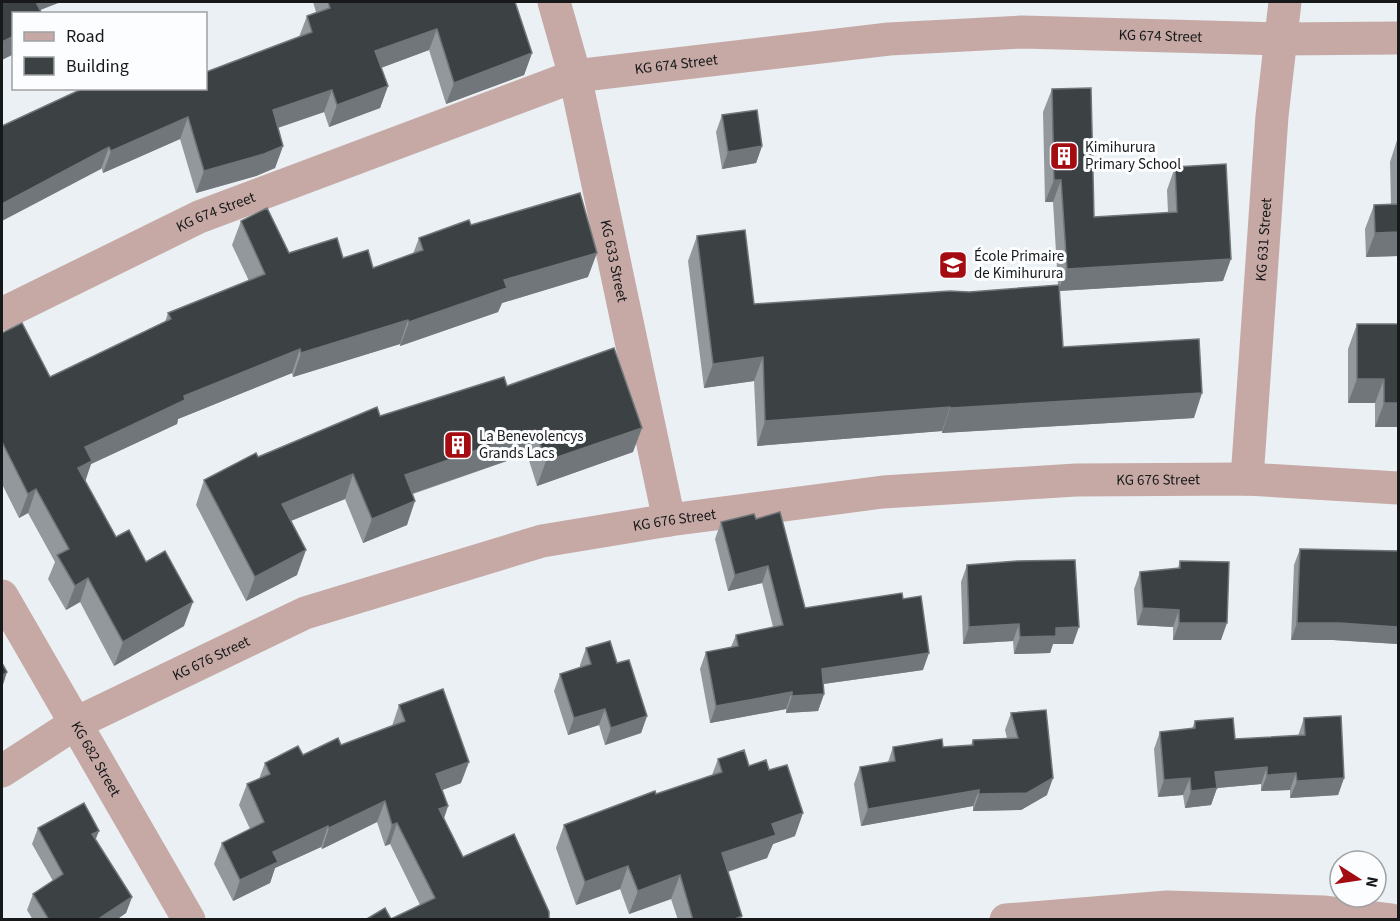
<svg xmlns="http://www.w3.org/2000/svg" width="1400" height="921" font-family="'Source Sans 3',sans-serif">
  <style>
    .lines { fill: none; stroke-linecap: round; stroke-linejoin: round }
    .street { stroke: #c6a9a5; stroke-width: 33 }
    .wall { fill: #93989c }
    .shaded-wall { fill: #707679 }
    .building { fill: #3c4144; stroke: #707679; stroke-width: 1.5 }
    .labels { text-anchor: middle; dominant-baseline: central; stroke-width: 6; stroke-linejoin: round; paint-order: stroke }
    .street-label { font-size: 15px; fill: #161819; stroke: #fbfdff }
    .poi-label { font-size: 15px; fill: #161819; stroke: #fbfdff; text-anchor: start }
  </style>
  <rect width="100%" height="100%" fill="#eaf0f4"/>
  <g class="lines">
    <g class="street">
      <path id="s1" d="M554 2 575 76 669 520"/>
      <path id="s2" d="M2 314 199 217 575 76 889 39 1022 32 1280 39 1398 38"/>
      <path id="s3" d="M1247 479 1272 116 1285 2"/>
      <path id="s4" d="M2 596 189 920"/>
      <path id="s5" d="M2 771 76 723 305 613 542 541 669 520 883 492 1076 480 1247 479 1398 488"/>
      <polyline points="1006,920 1167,907 1323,912 1391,920"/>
    </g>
  </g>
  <g class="wall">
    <polygon points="313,2 515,2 532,53 524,75 446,104 429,50 381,68 388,86 380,108 329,127 324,112 278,128 283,146 275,168 256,176 196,193 180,139 103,173 76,92 78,88 206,88 299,37 307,16 316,12"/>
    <polygon points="1052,89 1094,217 1168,213 1167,190 1175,167 1223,281 1059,291 1063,347 1194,418 942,433 942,431 757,446 754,381 704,388 688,261 697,236 754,304 969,292 1058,285 1053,202 1045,202 1043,112"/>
    <polygon points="722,115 762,146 756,163 722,169 716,132"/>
    <polygon points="1398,137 1398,256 1366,257 1365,229 1374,205 1391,204 1390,162"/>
    <polygon points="241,221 289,253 343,258 373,268 413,254 419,238 471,225 588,277 502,303 498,312 400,346 400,344 293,377 292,373 178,419 177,424 91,464 85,480 116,537 146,562 184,626 114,666 80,602 66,610 48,579 55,562 28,513 19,518 2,484 2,333 50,377 165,322 168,313 249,281 232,245"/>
    <polygon points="1357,324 1398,324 1398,427 1375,427 1375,403 1348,403 1348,349"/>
    <polygon points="507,386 633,452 537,486 527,454 413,494 407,525 363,543 345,499 291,521 297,575 246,601 196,505 204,480 258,457 380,416"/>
    <polygon points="756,519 805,608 903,599 923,670 823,684 824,694 818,711 786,713 786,709 710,723 700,669 706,652 731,647 736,635 773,627 762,583 728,591 715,539 721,522"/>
    <polygon points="1300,549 1398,644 1333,640 1291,640 1294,565"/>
    <polygon points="1180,561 1221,640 1173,640 1173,627 1137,625 1134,589 1140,572 1178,568"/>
    <polygon points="967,565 1073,644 1053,644 1050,653 1014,654 1013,641 963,644 961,582"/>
    <polygon points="586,648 617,663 647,716 641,733 605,745 599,725 568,735 554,691 560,674 580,667 580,665"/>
    <polygon points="399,705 461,783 442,790 448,806 444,818 463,857 549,920 365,920 391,919 420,905 390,844 385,846 377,822 322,849 321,847 275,868 270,883 233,901 214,864 222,843 250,829 239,805 247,784 259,779 265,763 341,745 392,726"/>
    <polygon points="1011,713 1047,795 1021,810 973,811 973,806 861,826 854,784 860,767 888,762 893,747 943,747 971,745 973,740 1007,738 1005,730"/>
    <polygon points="1304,718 1344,778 1338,795 1290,798 1290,790 1261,791 1261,784 1217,788 1211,805 1185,808 1183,795 1158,797 1154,749 1160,732 1192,729 1195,721 1235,739 1298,736"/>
    <polygon points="718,759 769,770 795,836 773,844 767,858 728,872 742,916 741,920 678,920 671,899 629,914 620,889 576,905 556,848 564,825 712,775"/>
    <polygon points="38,828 96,840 132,897 126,913 116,920 33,920 27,910 33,894 53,881 32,844"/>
  </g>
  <g class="shaded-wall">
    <polygon points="30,2 61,2 30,14"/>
    <polygon points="437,29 429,50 367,73 375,51"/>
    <polygon points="14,36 14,54 2,60 2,42"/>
    <polygon points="532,53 524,75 446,104 454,83"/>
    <polygon points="388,86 380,108 329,127 337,105"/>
    <polygon points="332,90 324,112 265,132 273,110"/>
    <polygon points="188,117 180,139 103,173 111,151"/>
    <polygon points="283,146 275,168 256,176 196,193 204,171"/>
    <polygon points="762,146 756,163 722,169 728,152"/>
    <polygon points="109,147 101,169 2,221 2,204"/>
    <polygon points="1054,180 1061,180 1053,202 1045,202"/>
    <polygon points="1398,232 1398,256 1366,257 1375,233"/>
    <polygon points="597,253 588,277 502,303 498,312 400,346 409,322 504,280"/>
    <polygon points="1231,259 1223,281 1058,291 1067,269"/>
    <polygon points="408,320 400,344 293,377 301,353"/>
    <polygon points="300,349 292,373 178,419 177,424 91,464 84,485 70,492 85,447 184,396"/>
    <polygon points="763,357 754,381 704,388 713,364"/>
    <polygon points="1357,379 1384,379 1375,403 1348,403"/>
    <polygon points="1202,393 1194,418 942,433 950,408"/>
    <polygon points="1384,403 1398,403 1398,427 1375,427"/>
    <polygon points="950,407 942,431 757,446 765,421"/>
    <polygon points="642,428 633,452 537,486 546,461"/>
    <polygon points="535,430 527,454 396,499 405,475"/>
    <polygon points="353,474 345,499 273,528 282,504"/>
    <polygon points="36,489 28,513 19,518 28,494"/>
    <polygon points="415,501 407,525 363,543 372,519"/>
    <polygon points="306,550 297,575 246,601 255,577"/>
    <polygon points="768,566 762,583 728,591 735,575"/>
    <polygon points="88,578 80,602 66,610 75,586"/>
    <polygon points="193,602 184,626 114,666 123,642"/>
    <polygon points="1143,608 1179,610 1173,627 1137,625"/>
    <polygon points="1179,623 1227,623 1221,640 1173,640"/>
    <polygon points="1297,623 1339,623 1398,627 1398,644 1333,640 1291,640"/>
    <polygon points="1019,624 1013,641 963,644 969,627"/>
    <polygon points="1079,627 1073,644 1053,644 1050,653 1014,654 1020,637 1056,628"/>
    <polygon points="929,653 923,670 816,685 822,669"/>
    <polygon points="7,672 2,688 2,676"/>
    <polygon points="792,692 786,709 710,723 716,706"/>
    <polygon points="824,694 818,711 786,713 792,696"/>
    <polygon points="605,709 599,725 568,735 574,718"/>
    <polygon points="647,716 641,733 605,745 611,728"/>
    <polygon points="469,762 461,783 429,795 436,774"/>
    <polygon points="1267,767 1261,784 1217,788 1211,805 1185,808 1191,791 1215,772"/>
    <polygon points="1296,773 1290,790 1261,791 1267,775"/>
    <polygon points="1053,778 1047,795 1021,810 973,811 979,794"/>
    <polygon points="1190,778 1183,795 1158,797 1164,780"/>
    <polygon points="1344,778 1338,795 1290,798 1297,781"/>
    <polygon points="979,790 973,806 861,826 868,809"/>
    <polygon points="385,801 377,822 322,849 329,828"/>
    <polygon points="448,806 441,827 439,809"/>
    <polygon points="803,813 795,836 773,844 767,858 714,876 722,853 772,824"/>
    <polygon points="397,823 390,844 385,846 392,825"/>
    <polygon points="328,826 321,847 275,868 270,883 233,901 240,880 273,852"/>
    <polygon points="99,831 93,846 92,834"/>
    <polygon points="628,866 620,889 576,905 585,882"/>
    <polygon points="680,875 671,899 629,914 638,891"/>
    <polygon points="132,897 126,913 116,920 97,920"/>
  </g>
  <g class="building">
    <polygon points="2,2 36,2 42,14 14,14 14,36 2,42"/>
    <polygon points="328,2 515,2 532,53 454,83 437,29 375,51 388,86 337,105 332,90 273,110 283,146 264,154 204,171 188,117 111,151 109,147 2,204 2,126 84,88 206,88 206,72 312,32 307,16 330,8"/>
    <polygon points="1091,88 1094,217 1177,212 1175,167 1226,164 1231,259 1067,269 1061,180 1054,180 1052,89"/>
    <polygon points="757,110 762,146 728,152 722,115"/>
    <polygon points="580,193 597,253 504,280 507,288 409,322 408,320 301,353 300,349 184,396 185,400 85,447 92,461 78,468 116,537 129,530 146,562 165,551 193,602 123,642 88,578 75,586 57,555 69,549 36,489 28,494 2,442 2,333 22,323 50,377 171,319 168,313 265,274 241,221 267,208 289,253 337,238 343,258 368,250 373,268 423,250 419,238 469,220 471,225"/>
    <polygon points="1398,204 1398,232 1375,233 1374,205"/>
    <polygon points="745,230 754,304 950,291 969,292 1059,285 1063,347 1199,339 1202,393 950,408 950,407 765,421 763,357 713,364 697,236"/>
    <polygon points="1357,324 1398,324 1398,403 1384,403 1384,379 1357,379"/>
    <polygon points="614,348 642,428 546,461 535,430 405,475 415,501 372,519 353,474 282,504 306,550 255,577 204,480 256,453 258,457 377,407 380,416 504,377 507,386"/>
    <polygon points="780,512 805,608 902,593 903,599 921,596 929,653 822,669 824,694 792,696 792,692 716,706 706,652 738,646 736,635 783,625 768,566 735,575 721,522 754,514 756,519"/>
    <polygon points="1300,549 1398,551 1398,627 1339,623 1297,623"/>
    <polygon points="1075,560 1079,627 1056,628 1056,636 1020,637 1019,624 969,627 967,565 1017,561"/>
    <polygon points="1180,561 1229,562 1227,623 1179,623 1179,610 1143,608 1140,572 1180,568"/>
    <polygon points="610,641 617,663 629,660 647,716 611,728 605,709 574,718 560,674 591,664 586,648"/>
    <polygon points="2,663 7,672 2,676"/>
    <polygon points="443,689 469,762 436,774 448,806 439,809 463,857 514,834 549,912 549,920 365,920 385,908 391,919 435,898 397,823 392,825 385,801 329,828 328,826 273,852 278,862 240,880 222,843 264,822 247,784 270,774 265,763 298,746 303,755 338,738 341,745 405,721 399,705"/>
    <polygon points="1046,710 1053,778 1027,793 979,794 979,790 868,809 860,767 895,761 893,747 942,739 943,747 973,745 973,740 1018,738 1011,713"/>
    <polygon points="1341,716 1344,778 1297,781 1296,773 1267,775 1267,767 1215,772 1217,788 1191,791 1190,778 1164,780 1160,732 1195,728 1195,721 1233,718 1235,739 1305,735 1304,718"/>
    <polygon points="744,750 749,766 766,760 769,770 787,765 803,813 772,824 776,835 722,853 742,916 732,920 693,920 680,875 638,891 628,866 585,882 564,825 655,791 656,794 722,772 718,759"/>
    <polygon points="84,803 99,831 92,834 132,897 97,920 49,920 33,894 63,874 38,828"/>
  </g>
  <defs>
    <g id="building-square" transform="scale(1.5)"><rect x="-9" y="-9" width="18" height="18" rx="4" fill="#a40c12" stroke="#fbfdff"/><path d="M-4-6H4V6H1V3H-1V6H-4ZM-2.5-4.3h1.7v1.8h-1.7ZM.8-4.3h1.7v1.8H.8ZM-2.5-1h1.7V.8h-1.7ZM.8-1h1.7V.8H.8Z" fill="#fff"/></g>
    <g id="school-square" transform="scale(1.5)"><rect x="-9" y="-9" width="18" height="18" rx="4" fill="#a40c12" stroke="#fbfdff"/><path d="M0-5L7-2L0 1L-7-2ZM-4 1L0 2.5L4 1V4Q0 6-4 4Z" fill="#fff"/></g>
  </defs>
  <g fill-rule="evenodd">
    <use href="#building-square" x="1064" y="156"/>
    <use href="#school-square" x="953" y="265"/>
    <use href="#building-square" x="458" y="445"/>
  </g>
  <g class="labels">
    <g class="street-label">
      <text stroke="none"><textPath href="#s2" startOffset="1209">KG 674 Street</textPath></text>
      <text stroke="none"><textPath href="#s2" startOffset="723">KG 674 Street</textPath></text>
      <text stroke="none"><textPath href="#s2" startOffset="237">KG 674 Street</textPath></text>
      <text stroke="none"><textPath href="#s3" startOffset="240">KG 631 Street</textPath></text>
      <text stroke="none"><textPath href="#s1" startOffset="266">KG 633 Street</textPath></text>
      <text stroke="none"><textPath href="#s5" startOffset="1210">KG 676 Street</textPath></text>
      <text stroke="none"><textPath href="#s5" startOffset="724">KG 676 Street</textPath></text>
      <text stroke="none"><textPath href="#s5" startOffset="238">KG 676 Street</textPath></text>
      <text stroke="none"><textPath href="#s4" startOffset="188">KG 682 Street</textPath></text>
    </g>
    <g class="poi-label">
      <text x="1085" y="147">Kimihurura<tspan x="1085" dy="17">Primary School</tspan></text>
      <text x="974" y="256">École Primaire<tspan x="974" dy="17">de Kimihurura</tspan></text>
      <text x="479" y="436">La Benevolencys<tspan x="479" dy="17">Grands Lacs</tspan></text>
    </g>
  </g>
  <rect width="1400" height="921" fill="none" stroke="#161819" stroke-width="6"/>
  <rect x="12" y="12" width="195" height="78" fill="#fbfdff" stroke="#9fa1a3" stroke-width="1.5"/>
  <rect x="24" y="32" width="30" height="9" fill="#c6a9a5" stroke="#9fa1a3" stroke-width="1.5"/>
  <text x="66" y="42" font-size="18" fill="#161819">Road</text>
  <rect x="24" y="57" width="30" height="18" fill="#3c4144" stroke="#9fa1a3" stroke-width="1.5"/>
  <text x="66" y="72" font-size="18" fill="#161819">Building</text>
  <g transform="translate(1358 879) rotate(102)"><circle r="28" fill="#fbfdff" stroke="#9fa1a3" stroke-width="1.5"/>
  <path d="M0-4.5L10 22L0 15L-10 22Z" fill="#a40c12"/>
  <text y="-9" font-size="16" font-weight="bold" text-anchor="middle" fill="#161819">N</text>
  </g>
</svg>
